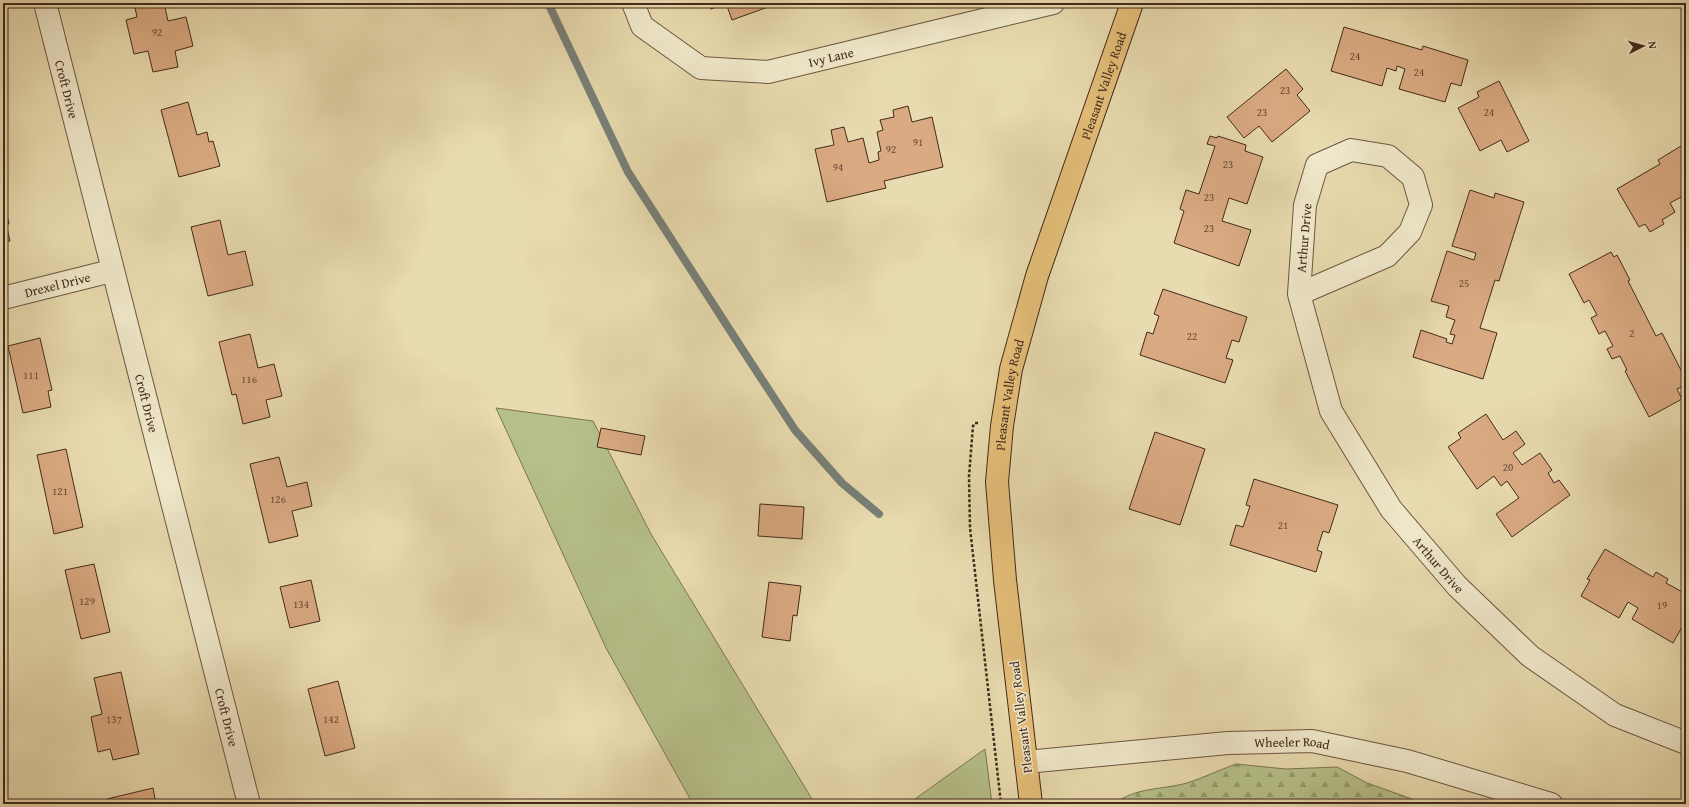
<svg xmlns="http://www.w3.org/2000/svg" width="1689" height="807" font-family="'Gentium Book Plus',serif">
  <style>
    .forest { fill: url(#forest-firs); stroke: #7c7553 }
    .green { fill: #b6c08a; stroke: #7c7553 }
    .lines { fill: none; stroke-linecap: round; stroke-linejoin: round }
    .stream { stroke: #788078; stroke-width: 8 }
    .building { fill: #daaa82; stroke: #432a1c }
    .minor-casing { stroke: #6c5641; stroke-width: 24 }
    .major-casing { stroke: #432a1c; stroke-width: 24 }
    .path { stroke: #432a1c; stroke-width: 2.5; stroke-dasharray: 3 2; stroke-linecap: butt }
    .minor { stroke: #f0e8cb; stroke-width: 22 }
    .major { stroke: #e4be78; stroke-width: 22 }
    .labels { text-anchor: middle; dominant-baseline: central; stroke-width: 3; stroke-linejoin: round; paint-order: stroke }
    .number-label { font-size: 11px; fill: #694a36 }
    .street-label { font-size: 13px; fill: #432a1c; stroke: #f0e8cb }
  </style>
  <defs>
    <pattern id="forest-firs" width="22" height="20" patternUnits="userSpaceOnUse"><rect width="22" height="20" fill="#b6c08a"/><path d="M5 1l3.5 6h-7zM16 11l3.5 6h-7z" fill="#969c70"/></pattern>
  </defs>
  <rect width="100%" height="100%" fill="#e8dbaf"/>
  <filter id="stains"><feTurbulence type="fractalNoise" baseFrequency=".005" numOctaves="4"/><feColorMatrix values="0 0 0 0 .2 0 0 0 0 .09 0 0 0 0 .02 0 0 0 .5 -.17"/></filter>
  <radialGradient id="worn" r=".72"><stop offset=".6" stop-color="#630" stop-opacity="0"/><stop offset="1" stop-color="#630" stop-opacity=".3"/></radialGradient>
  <path class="forest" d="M1236 764 1286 769 1337 767 1367 783 1426 804H1114C1135 787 1162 790 1187 783 1203 778 1219 770 1236 764Z"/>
  <g class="green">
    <polygon points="496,408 593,421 651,534 815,804 693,804 606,648"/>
    <polygon points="985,749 992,804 908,804"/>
  </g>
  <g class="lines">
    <polyline class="stream" points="548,3 628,172 744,352 795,430 842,483 879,514"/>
  </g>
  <g class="building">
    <polygon points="134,3 164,3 168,21 186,17 193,46 175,51 178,67 153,72 148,51 134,54 126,20 137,17"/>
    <polygon points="709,3 779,3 732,20 726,3 711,9"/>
    <polygon points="1344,27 1422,50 1423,46 1468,60 1461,86 1451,83 1445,102 1399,89 1405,69 1397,66 1396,71 1387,68 1382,86 1331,71"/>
    <polygon points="1286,69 1303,89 1297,95 1310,111 1272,142 1259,126 1244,138 1227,117"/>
    <polygon points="1499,81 1529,141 1507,152 1501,140 1480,151 1458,108 1479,97 1477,92"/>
    <polygon points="188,102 197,135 207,132 209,142 213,141 220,166 179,177 161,110"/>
    <polygon points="908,106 912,122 932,117 943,167 884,181 886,188 827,202 815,149 834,145 831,130 844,127 848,142 863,138 869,163 879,160 878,152 881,151 877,132 883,130 880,120 894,117 893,110"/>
    <polygon points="1210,136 1217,138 1218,136 1246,145 1245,151 1263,157 1247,204 1229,198 1222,221 1251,230 1239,266 1174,243 1184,211 1180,209 1186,190 1199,194 1215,146 1207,144"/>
    <polygon points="1681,146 1683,151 1686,149 1686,196 1685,195 1670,203 1675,212 1662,220 1664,224 1650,232 1645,224 1639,227 1617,189 1660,164 1658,160"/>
    <polygon points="1470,190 1494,198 1495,193 1524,202 1499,281 1495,280 1480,328 1497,333 1483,379 1413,357 1421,330 1447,339 1446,342 1452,344 1455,335 1450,334 1455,320 1446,317 1449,306 1431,301 1447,251 1474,260 1476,253 1452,246"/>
    <polygon points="3,198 9,224 6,224 10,241 3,242"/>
    <polygon points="220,220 228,255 245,251 253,285 208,296 191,227"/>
    <polygon points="1611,252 1614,257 1617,255 1630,280 1628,281 1656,336 1662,333 1686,380 1686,385 1677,389 1682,399 1649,417 1625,371 1627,370 1620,356 1612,359 1607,349 1613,346 1605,331 1599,334 1591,318 1597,315 1589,300 1584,303 1569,274"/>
    <polygon points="1163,289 1247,317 1239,342 1232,340 1226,358 1233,360 1225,383 1140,355 1147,332 1153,334 1159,316 1154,314"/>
    <polygon points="250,334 258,368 274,364 282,396 266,400 270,417 243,424 236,394 232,395 219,342"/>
    <polygon points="40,338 52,390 48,391 51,407 23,413 8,346"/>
    <polygon points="1486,414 1503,440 1516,431 1525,444 1513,453 1522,465 1540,453 1552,470 1548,473 1554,483 1559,480 1570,495 1512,537 1496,514 1519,498 1507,481 1501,486 1494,476 1477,489 1448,447 1461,438 1458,433"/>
    <polygon points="601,428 645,436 641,455 597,447"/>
    <polygon points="1155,432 1205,449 1180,525 1129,509"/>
    <polygon points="66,449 83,527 54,534 37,455"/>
    <polygon points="279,457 287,487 307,482 312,506 292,511 298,536 269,543 250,464"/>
    <polygon points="1254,479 1338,505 1329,533 1323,531 1317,550 1322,552 1316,572 1230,545 1236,525 1243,527 1250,506 1246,505"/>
    <polygon points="760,504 804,507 802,539 758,536"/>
    <polygon points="1605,549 1653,577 1656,572 1668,579 1666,583 1686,594 1686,629 1682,627 1673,643 1632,619 1638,608 1628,602 1619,618 1581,596 1590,580 1587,579"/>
    <polygon points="94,564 110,632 81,639 65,570"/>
    <polygon points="311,580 320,621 290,628 280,587"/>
    <polygon points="769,582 801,586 797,616 793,615 790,641 762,637"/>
    <polygon points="121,672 139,754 113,760 110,749 98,752 91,717 102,714 94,678"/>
    <polygon points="338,681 355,748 325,756 308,689"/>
    <polygon points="153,788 156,804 109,804 107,799"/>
  </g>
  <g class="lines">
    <g class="minor-casing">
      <g id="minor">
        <path id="s1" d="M45 3 249 804"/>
        <path id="s2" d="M633 3 642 26 701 68 768 72 1053 3"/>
        <path id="s3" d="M1299 294 1387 256 1410 232 1421 205 1413 177 1388 156 1351 150 1317 165 1305 205 1299 294 1331 411 1391 509 1457 586 1530 656 1615 715 1686 743"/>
        <path id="s4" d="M3 298 111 271"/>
        <path id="s5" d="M1026 762 1228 743 1312 741 1407 761 1551 804"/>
      </g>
    </g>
    <g class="major-casing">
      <g id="major">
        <path id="s6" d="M1031 804 1005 580 997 482 1002 426 1011 369 1037 276 1132 3"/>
      </g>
    </g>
    <polyline class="path" points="978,423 975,423 973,426 969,476 970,528 1001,804"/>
    <use href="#minor" class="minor"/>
    <use href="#major" class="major"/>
  </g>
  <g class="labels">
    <g class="number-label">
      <text x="157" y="32">92</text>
      <text x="1355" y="56">24</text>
      <text x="1419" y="72">24</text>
      <text x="1285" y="90">23</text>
      <text x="1262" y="112">23</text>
      <text x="1489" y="112">24</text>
      <text x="918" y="142">91</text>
      <text x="891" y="149">92</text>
      <text x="1228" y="164">23</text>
      <text x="838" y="167">94</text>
      <text x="1209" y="197">23</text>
      <text x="1209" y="228">23</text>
      <text x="1464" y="283">25</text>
      <text x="1632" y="333">2</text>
      <text x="1192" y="336">22</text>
      <text x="31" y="375">111</text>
      <text x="249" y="379">116</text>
      <text x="1508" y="467">20</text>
      <text x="60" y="491">121</text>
      <text x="278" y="499">126</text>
      <text x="1283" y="525">21</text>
      <text x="87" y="601">129</text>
      <text x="301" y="604">134</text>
      <text x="1662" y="605">19</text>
      <text x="114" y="719">137</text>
      <text x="331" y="719">142</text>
    </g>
    <g class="street-label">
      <text stroke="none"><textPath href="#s2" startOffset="229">Ivy Lane</textPath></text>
      <text stroke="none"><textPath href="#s6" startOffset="736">Pleasant Valley Road</textPath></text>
      <text stroke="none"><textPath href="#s1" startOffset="89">Croft Drive</textPath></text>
      <text transform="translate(1304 238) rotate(-85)">Arthur Drive</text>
      <text stroke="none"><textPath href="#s4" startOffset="56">Drexel Drive</textPath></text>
      <text stroke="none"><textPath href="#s6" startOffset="412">Pleasant Valley Road</textPath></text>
      <text stroke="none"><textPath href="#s1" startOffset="413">Croft Drive</textPath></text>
      <text stroke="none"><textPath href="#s3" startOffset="735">Arthur Drive</textPath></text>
      <text stroke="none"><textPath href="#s1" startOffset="737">Croft Drive</textPath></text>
      <text transform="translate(1021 717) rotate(-97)">Pleasant Valley Road</text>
      <text stroke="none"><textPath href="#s5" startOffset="267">Wheeler Road</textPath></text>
    </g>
  </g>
  <rect width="1689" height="807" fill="none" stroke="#e8dbaf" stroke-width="16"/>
  <rect x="4" y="4" width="1681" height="799" fill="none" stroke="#432a1c" stroke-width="2"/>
  <rect x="8" y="8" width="1673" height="791" fill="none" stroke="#432a1c"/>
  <g transform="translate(1643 46) rotate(84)" stroke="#f0e8cb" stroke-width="3" paint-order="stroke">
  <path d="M0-3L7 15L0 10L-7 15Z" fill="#432a1c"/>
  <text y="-6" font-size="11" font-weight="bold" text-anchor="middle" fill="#432a1c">N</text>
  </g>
  <rect width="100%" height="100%" filter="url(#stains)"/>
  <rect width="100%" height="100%" fill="url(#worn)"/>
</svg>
